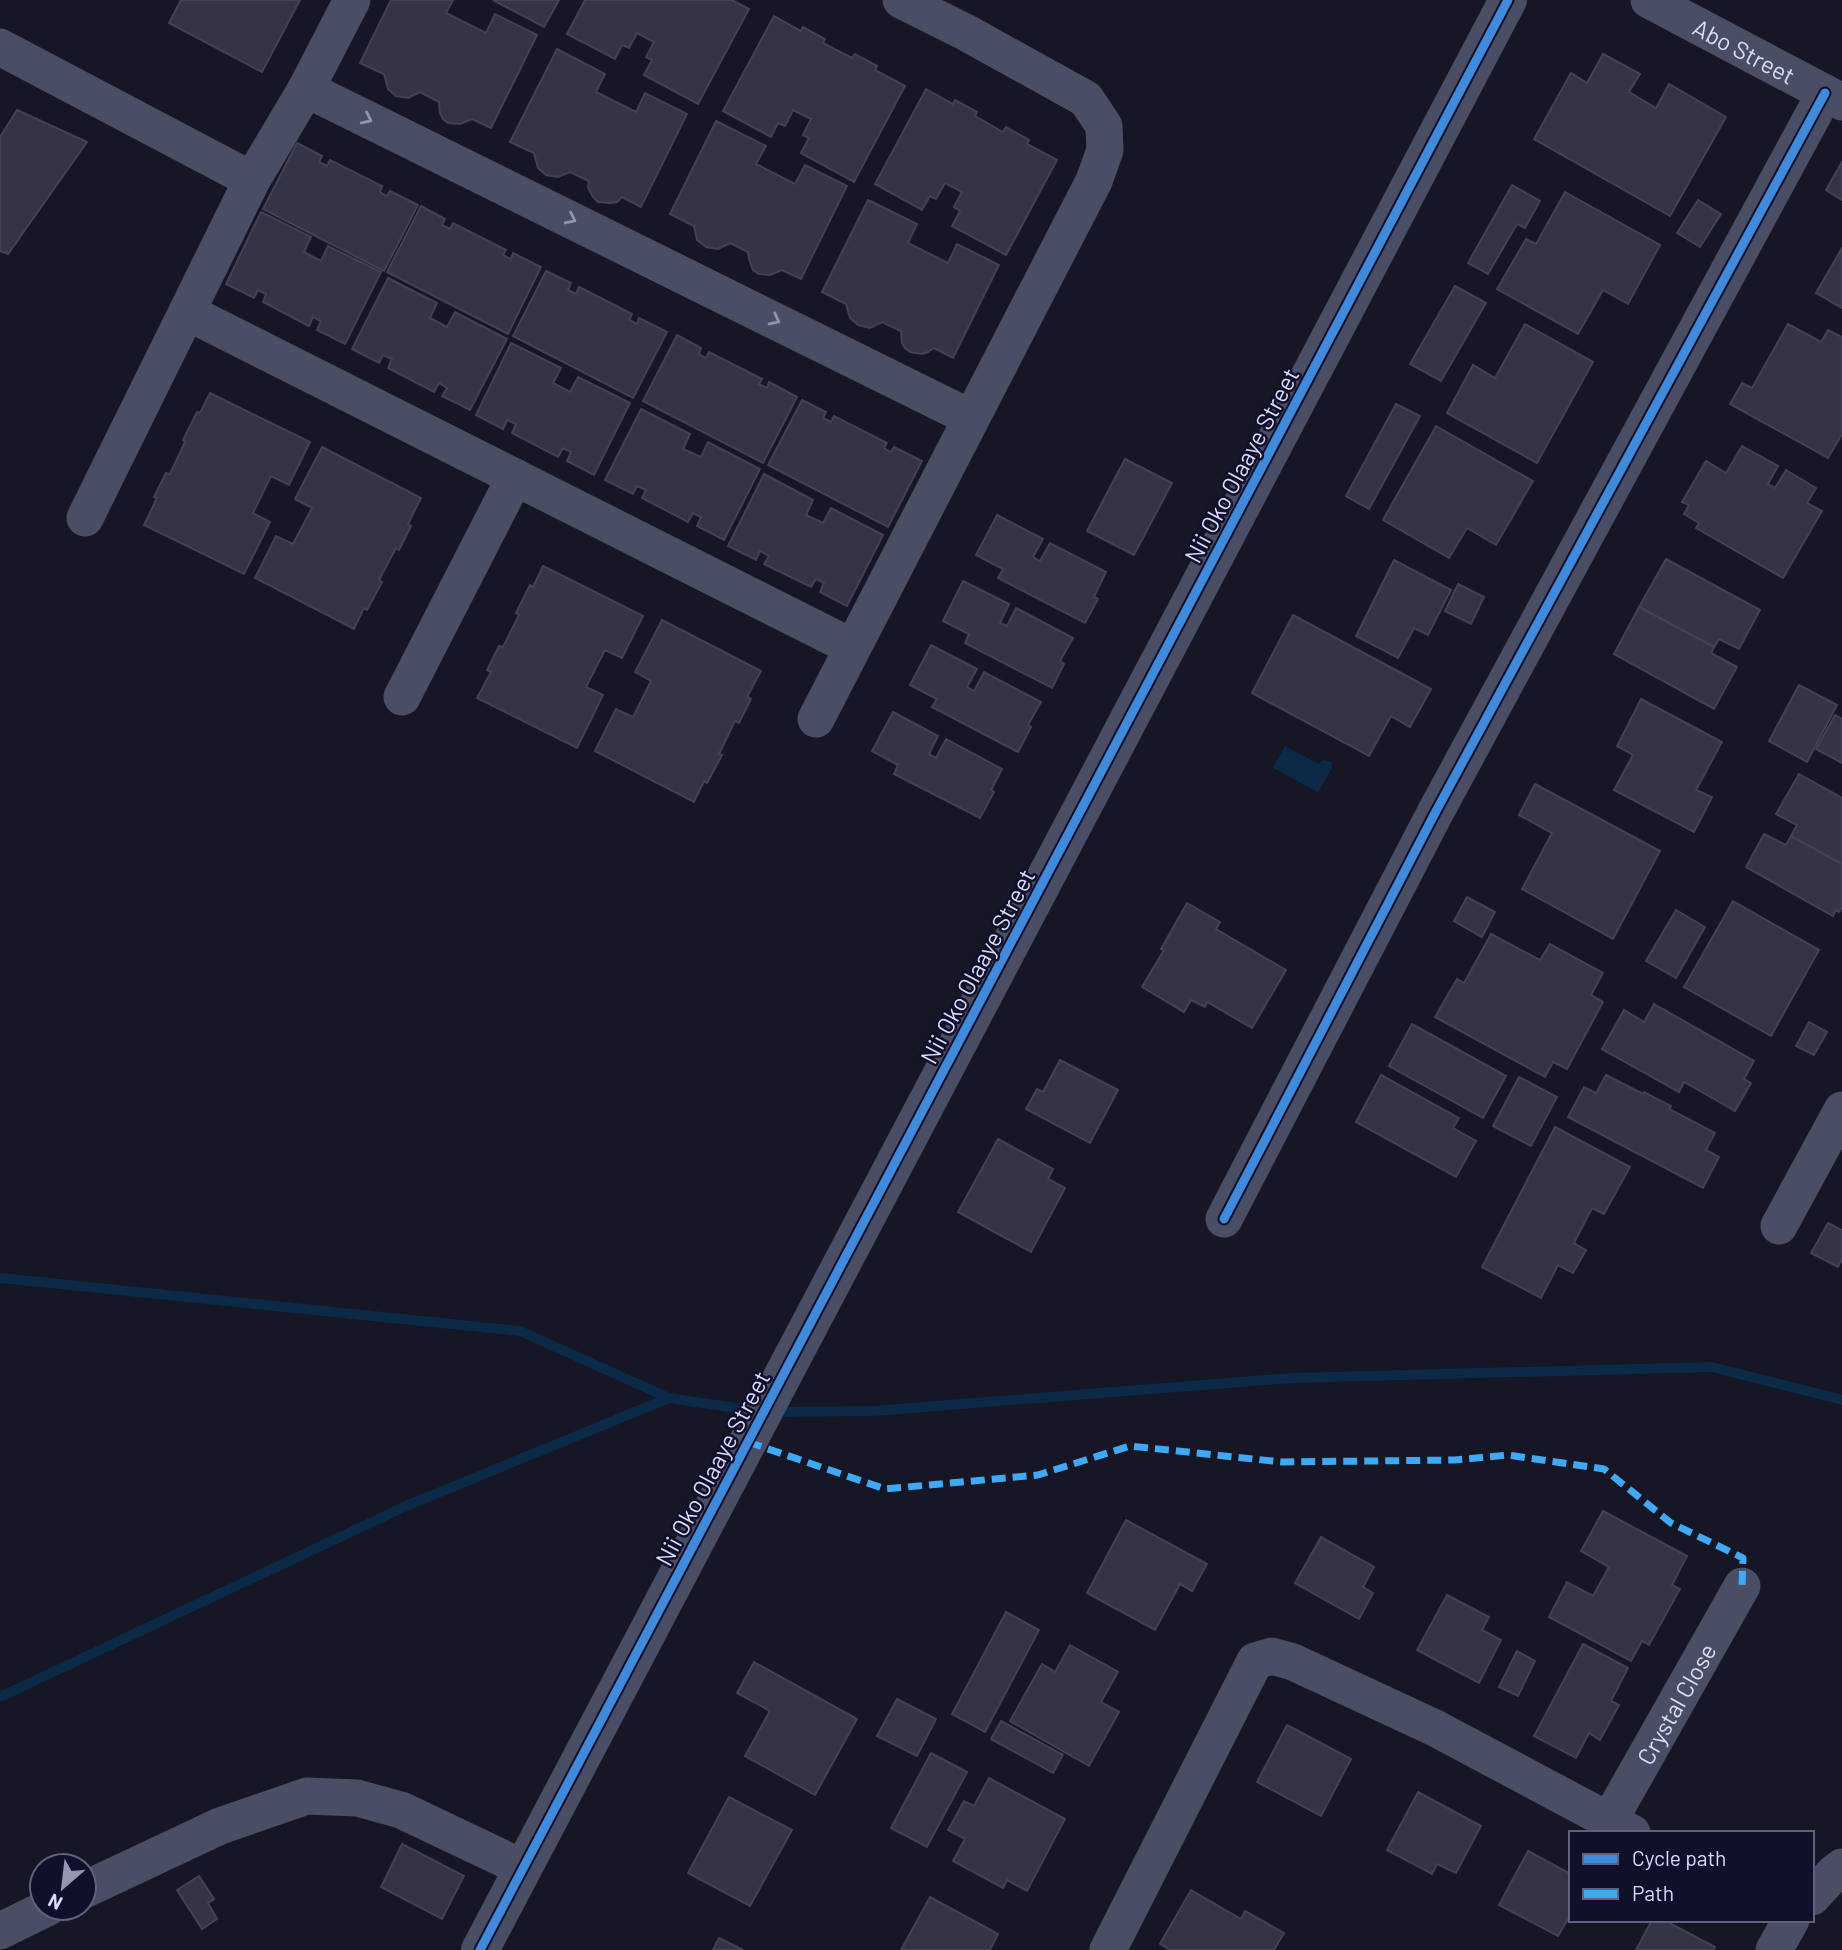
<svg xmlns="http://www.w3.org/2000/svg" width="1842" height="1950" font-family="Barlow,sans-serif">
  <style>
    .water { fill: #0a2a47 }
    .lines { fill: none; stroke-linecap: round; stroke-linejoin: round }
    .stream { stroke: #0a2a47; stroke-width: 10 }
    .building { fill: #343446; stroke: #414157; stroke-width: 2 }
    .minor { stroke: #4a4e65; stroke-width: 37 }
    .tertiary { stroke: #4a4e65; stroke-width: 38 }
    .quiet { stroke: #3fa9f5; stroke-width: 7; stroke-dasharray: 14 7; stroke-linecap: butt }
    .cycleway-casing { stroke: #10102a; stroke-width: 13 }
    .cycleway { stroke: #408adc; stroke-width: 9 }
    .oneway { stroke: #9294b2 }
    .labels { text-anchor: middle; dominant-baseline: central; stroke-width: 5; stroke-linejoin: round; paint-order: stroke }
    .street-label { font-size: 24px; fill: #d9dbff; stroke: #10102a }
  </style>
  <rect width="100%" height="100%" fill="#161624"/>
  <polygon class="water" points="1285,746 1319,764 1323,760 1331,762 1332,768 1318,792 1273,768"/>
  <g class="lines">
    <g class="stream">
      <polyline points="0,1278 520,1331 669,1398 756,1411"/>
      <polyline points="772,1412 873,1411 1292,1378 1712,1367 1842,1400"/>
      <polyline points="0,1697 406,1506 669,1398"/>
    </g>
  </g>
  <g class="building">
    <polygon points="181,0 300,0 262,72 169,23"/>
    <polygon points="391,0 453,0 446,13 486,33 495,14 537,35 491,128 472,119 460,124 448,123 443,119 440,113 439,102 420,92 408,98 396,96 388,89 384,74 360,63"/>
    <polygon points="493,0 559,0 544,27"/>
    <polygon points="585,0 732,0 749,9 698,104 644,75 652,60 646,57 654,42 637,33 629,48 622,45 615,59 567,34"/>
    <polygon points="774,16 801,31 803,27 825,39 823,43 852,58 855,54 877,66 875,70 905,86 854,182 801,153 809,138 803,135 811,119 793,110 785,126 778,123 771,137 723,111"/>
    <polygon points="557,49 605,74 596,92 636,112 645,93 687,114 641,207 622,197 617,202 610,203 598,202 593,197 588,187 589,181 570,172 558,177 546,175 538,168 534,153 510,142"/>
    <polygon points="1603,54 1640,74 1629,92 1656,108 1669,84 1726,117 1670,216 1534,139 1571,73 1587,83"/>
    <polygon points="926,89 953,104 955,100 977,112 975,116 1003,132 1006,127 1029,140 1027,144 1057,160 1006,255 952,226 960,211 954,207 962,192 945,183 936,199 930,196 922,210 875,184"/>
    <polygon points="17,110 87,142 8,254 0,251 0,137"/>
    <polygon points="716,121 766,146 756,164 795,184 805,165 847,186 801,279 782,270 770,275 759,274 753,270 749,259 748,252 730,243 718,249 706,247 697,240 694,226 670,214"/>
    <polygon points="297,143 322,156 319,162 327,166 330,160 382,186 380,192 387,196 390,191 418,205 384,271 263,209"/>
    <polygon points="1842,162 1842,200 1826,190"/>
    <polygon points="1512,185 1540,201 1525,228 1517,224 1488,274 1468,263"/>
    <polygon points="1565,192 1660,245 1628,304 1603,290 1578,334 1497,289 1526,239 1536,244"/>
    <polygon points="868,200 917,224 908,243 948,263 957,244 999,265 953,358 934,348 928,352 922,354 910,352 905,348 902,343 901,331 882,322 870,328 858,325 850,318 846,304 822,292"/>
    <polygon points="1698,200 1721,214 1700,247 1677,233"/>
    <polygon points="421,206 445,219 442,225 450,229 453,223 506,250 503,255 511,259 513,253 541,267 508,334 387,272"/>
    <polygon points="261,212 311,237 304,252 321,261 328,246 381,272 345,344 317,330 321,321 313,317 309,326 263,302 266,294 258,290 254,298 226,284"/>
    <polygon points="1842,248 1842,308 1816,293"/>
    <polygon points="546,271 571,283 568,290 576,294 579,287 632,314 629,320 637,324 639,318 667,332 633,398 513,336"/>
    <polygon points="388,278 437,303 430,318 447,327 455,312 507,339 470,410 442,396 447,388 439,383 434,392 388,368 392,359 383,355 379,363 352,349"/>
    <polygon points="1455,286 1486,303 1441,381 1410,364"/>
    <polygon points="1525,324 1593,362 1537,463 1447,413 1473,365 1495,378"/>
    <polygon points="1788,324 1821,342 1828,330 1842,337 1842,434 1828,458 1730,404 1742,383 1752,388"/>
    <polygon points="677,335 701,348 699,354 706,358 709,352 762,379 759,384 767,388 769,382 797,397 763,463 643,401"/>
    <polygon points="511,343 561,368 553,383 570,392 578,377 630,403 594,475 567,461 571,452 563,448 558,457 512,433 516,424 507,420 503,429 476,415"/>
    <polygon points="210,393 310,442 289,485 271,476 253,513 270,522 244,574 144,525 157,498 154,497 166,473 170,474 185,442 183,440 197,412 200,413"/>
    <polygon points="802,400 826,412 823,418 831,422 834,416 887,443 884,448 891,452 894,447 922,461 888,527 768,465"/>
    <polygon points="1396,404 1420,416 1369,509 1346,496"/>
    <polygon points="641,409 690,434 683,449 701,457 708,442 760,469 724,540 697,526 701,517 693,513 688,522 642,498 646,490 637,486 633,494 605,480"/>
    <polygon points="1436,426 1533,481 1496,545 1467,528 1449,558 1383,520"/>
    <polygon points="1742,446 1778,466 1768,484 1775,488 1786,470 1816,488 1807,503 1822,511 1783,578 1696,528 1699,523 1684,514 1689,505 1682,502 1706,461 1726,473"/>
    <polygon points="322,447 421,498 408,524 411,526 399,550 396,548 379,580 382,582 367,610 364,608 354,629 255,578 276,536 293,544 312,508 295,499"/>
    <polygon points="1125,459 1172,483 1134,555 1087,531"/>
    <polygon points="764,474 813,500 806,515 823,523 831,508 883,535 847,606 820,592 824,583 816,579 811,587 764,564 769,556 760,551 756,560 728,546"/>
    <polygon points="997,515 1043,539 1033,557 1040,561 1050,543 1106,572 1094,597 1098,599 1085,623 998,578 1003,569 976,555"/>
    <polygon points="1666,559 1760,610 1739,649 1719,639 1714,647 1639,607"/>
    <polygon points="1394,560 1451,590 1428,635 1414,628 1398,658 1356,636"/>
    <polygon points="543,566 643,616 622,658 605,650 586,687 603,695 577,748 477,698 491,672 487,670 499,646 503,647 519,615 516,613 530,585 533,587"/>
    <polygon points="963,581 1009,604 1000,623 1007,626 1016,608 1073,638 1060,661 1064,664 1052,688 965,643 969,634 943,621"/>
    <polygon points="1458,584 1484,597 1471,624 1445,611"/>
    <polygon points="1639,607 1714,647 1711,653 1737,667 1714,709 1614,654"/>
    <polygon points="1293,615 1431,689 1410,727 1391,716 1369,756 1252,693"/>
    <polygon points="662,620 761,671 747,697 751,699 739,723 735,721 719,754 722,755 707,783 704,781 694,802 595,751 616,709 633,717 651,681 635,672"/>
    <polygon points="931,645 977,669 967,687 974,691 984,672 1041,702 1028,725 1031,727 1018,752 932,707 937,699 910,685"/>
    <polygon points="1799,685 1837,705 1807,762 1769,741"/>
    <polygon points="1641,699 1722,742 1696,790 1712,797 1694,832 1614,790 1633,755 1617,746"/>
    <polygon points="893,712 938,736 929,754 936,758 946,739 1002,769 991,790 994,792 980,818 894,774 898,765 872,751"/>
    <polygon points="1835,715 1842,719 1842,763 1816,749"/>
    <polygon points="1799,774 1842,798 1842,864 1791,836 1797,825 1776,814"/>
    <polygon points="1535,784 1660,851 1613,939 1522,889 1552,833 1519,815"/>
    <polygon points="1764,834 1786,845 1791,836 1842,864 1842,907 1839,912 1836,910 1833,916 1746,867"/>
    <polygon points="1467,897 1495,912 1482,937 1454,921"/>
    <polygon points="1733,901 1819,950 1771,1036 1684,987"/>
    <polygon points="1187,903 1220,922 1216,929 1286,970 1252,1028 1207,1002 1205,1007 1191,1000 1184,1012 1142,987 1164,950 1161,949"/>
    <polygon points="1676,910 1705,927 1676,978 1646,961"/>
    <polygon points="1491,934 1540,960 1550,944 1603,973 1591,995 1603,1002 1567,1069 1553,1062 1545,1077 1435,1017 1457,979 1464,983"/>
    <polygon points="1654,1004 1754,1061 1744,1079 1751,1083 1735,1111 1684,1082 1679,1092 1602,1049 1624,1010 1644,1022"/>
    <polygon points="1809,1022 1827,1032 1814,1055 1796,1046"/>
    <polygon points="1412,1024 1506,1076 1483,1118 1389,1066"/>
    <polygon points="1060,1060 1118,1090 1090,1143 1026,1109 1037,1089 1043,1092"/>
    <polygon points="1381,1075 1459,1118 1453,1128 1476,1141 1456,1177 1356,1122"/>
    <polygon points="1606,1075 1643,1094 1644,1092 1671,1106 1669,1109 1715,1133 1706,1150 1719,1157 1703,1188 1568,1117 1584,1087 1596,1093"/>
    <polygon points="1519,1077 1557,1097 1531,1146 1493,1126"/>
    <polygon points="1555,1127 1630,1167 1604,1214 1592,1208 1574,1243 1586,1250 1573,1273 1558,1265 1541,1298 1482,1267"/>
    <polygon points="998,1139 1053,1169 1048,1179 1065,1188 1031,1252 958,1212"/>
    <polygon points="1828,1223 1842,1230 1842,1259 1838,1267 1811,1253"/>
    <polygon points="1603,1511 1687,1556 1672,1585 1680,1589 1649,1645 1642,1641 1631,1661 1549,1617 1567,1582 1593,1596 1609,1567 1581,1551"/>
    <polygon points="1126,1520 1207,1564 1192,1591 1180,1584 1155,1630 1087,1593"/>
    <polygon points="1321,1537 1374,1567 1363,1587 1373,1593 1359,1619 1295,1583"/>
    <polygon points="1447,1595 1489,1617 1482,1630 1501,1640 1479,1683 1417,1650"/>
    <polygon points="1006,1612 1039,1630 985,1732 952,1714"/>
    <polygon points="1583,1644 1628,1668 1611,1701 1619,1705 1600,1740 1589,1733 1576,1758 1534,1736"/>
    <polygon points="1070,1645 1118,1672 1101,1702 1119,1712 1089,1766 1010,1721 1042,1664 1055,1672"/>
    <polygon points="1517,1651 1535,1661 1518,1696 1499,1687"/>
    <polygon points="754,1662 857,1719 815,1795 745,1756 770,1711 737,1693"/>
    <polygon points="897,1699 936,1719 917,1756 877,1736"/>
    <polygon points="1001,1721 1063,1755 1053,1773 991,1739"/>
    <polygon points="1287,1725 1351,1759 1321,1816 1257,1782"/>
    <polygon points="931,1753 967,1772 927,1847 891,1828"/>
    <polygon points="989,1778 1065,1819 1027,1891 1007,1880 1003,1888 953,1861 965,1839 948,1830 964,1801 974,1806"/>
    <polygon points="1418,1792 1481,1826 1456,1873 1437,1864 1432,1874 1387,1850"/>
    <polygon points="729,1797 792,1830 750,1906 688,1873"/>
    <polygon points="402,1844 464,1876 442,1919 381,1887"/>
    <polygon points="1528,1851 1571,1874 1571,1914 1558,1936 1499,1905"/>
    <polygon points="199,1876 214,1899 208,1903 217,1919 202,1929 177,1890"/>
    <polygon points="1191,1890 1241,1919 1245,1911 1284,1933 1274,1950 1170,1950 1160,1944"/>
    <polygon points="930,1897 998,1934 990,1950 901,1950"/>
    <polygon points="1652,1920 1664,1920 1715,1947 1714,1950 1636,1950"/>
    <polygon points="719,1938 743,1950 713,1950"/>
  </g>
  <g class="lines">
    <g class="minor">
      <path id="s1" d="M1649 0 1842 102"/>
      <polyline points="0,47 252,180"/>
      <polyline points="306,89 971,418"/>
      <polyline points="187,312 852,647"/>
      <polyline points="85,518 252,180 306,89 352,0"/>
      <polyline points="402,697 515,477"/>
      <polyline points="816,719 1094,181 1105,150 1104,126 1086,99 967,33 901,0"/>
      <polyline points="1224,1219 1435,813 1825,93"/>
      <polyline points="1779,1226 1842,1110"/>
      <path id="s2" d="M1609 1821 1742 1586"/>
      <polyline points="84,1890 220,1826 307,1796 357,1798 401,1810 523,1868"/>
      <polyline points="1812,1897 1834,1873 1842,1867"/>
      <polyline points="0,1931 47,1908"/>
      <polyline points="1108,1950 1255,1661 1272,1656 1293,1662 1435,1728 1632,1833"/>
      <polyline points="1774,1950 1791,1920"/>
    </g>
    <polyline class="tertiary" points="480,1950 1508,0"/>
    <polyline class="quiet" points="748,1442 885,1489 1038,1475 1130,1446 1282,1462 1455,1460 1508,1455 1604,1469 1671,1523 1743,1558 1742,1586"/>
    <g class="cycleway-casing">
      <g id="cycleway">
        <polyline points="1224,1219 1435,813 1825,93"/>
        <polyline points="480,1950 1508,0"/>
      </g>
    </g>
    <use href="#cycleway" class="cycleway"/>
  </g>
  <defs><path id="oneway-chevron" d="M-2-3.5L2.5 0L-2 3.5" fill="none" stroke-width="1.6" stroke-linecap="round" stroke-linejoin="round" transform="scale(1.75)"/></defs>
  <g class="oneway">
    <use href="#oneway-chevron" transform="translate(367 119) rotate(26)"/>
    <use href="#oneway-chevron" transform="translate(571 219) rotate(26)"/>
    <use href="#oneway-chevron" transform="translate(775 320) rotate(27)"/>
  </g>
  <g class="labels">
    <g class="street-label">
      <text stroke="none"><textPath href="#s1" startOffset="108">Abo Street</textPath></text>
      <text transform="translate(1241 465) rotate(-62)">Nii Oko Olaaye Street</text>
      <text transform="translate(977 966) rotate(-62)">Nii Oko Olaaye Street</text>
      <text transform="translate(712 1468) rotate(-62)">Nii Oko Olaaye Street</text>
      <text stroke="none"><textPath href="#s2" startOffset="135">Crystal Close</textPath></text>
    </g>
  </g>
  <rect x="1569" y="1831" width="245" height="91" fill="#10102a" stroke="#60617f" stroke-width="2"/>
  <rect x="1583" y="1854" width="35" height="10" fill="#408adc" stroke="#60617f" stroke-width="2"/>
  <text x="1632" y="1866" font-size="21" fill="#d9dbff">Cycle path</text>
  <rect x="1583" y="1889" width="35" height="10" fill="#3fa9f5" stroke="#60617f" stroke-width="2"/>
  <text x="1632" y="1901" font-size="21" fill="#d9dbff">Path</text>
  <g transform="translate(63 1887) rotate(208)"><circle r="33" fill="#10102a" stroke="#60617f" stroke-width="2"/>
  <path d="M0-5L12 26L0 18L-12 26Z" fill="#9596b2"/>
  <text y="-10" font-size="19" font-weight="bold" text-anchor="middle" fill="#d9dbff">N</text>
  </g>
</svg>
